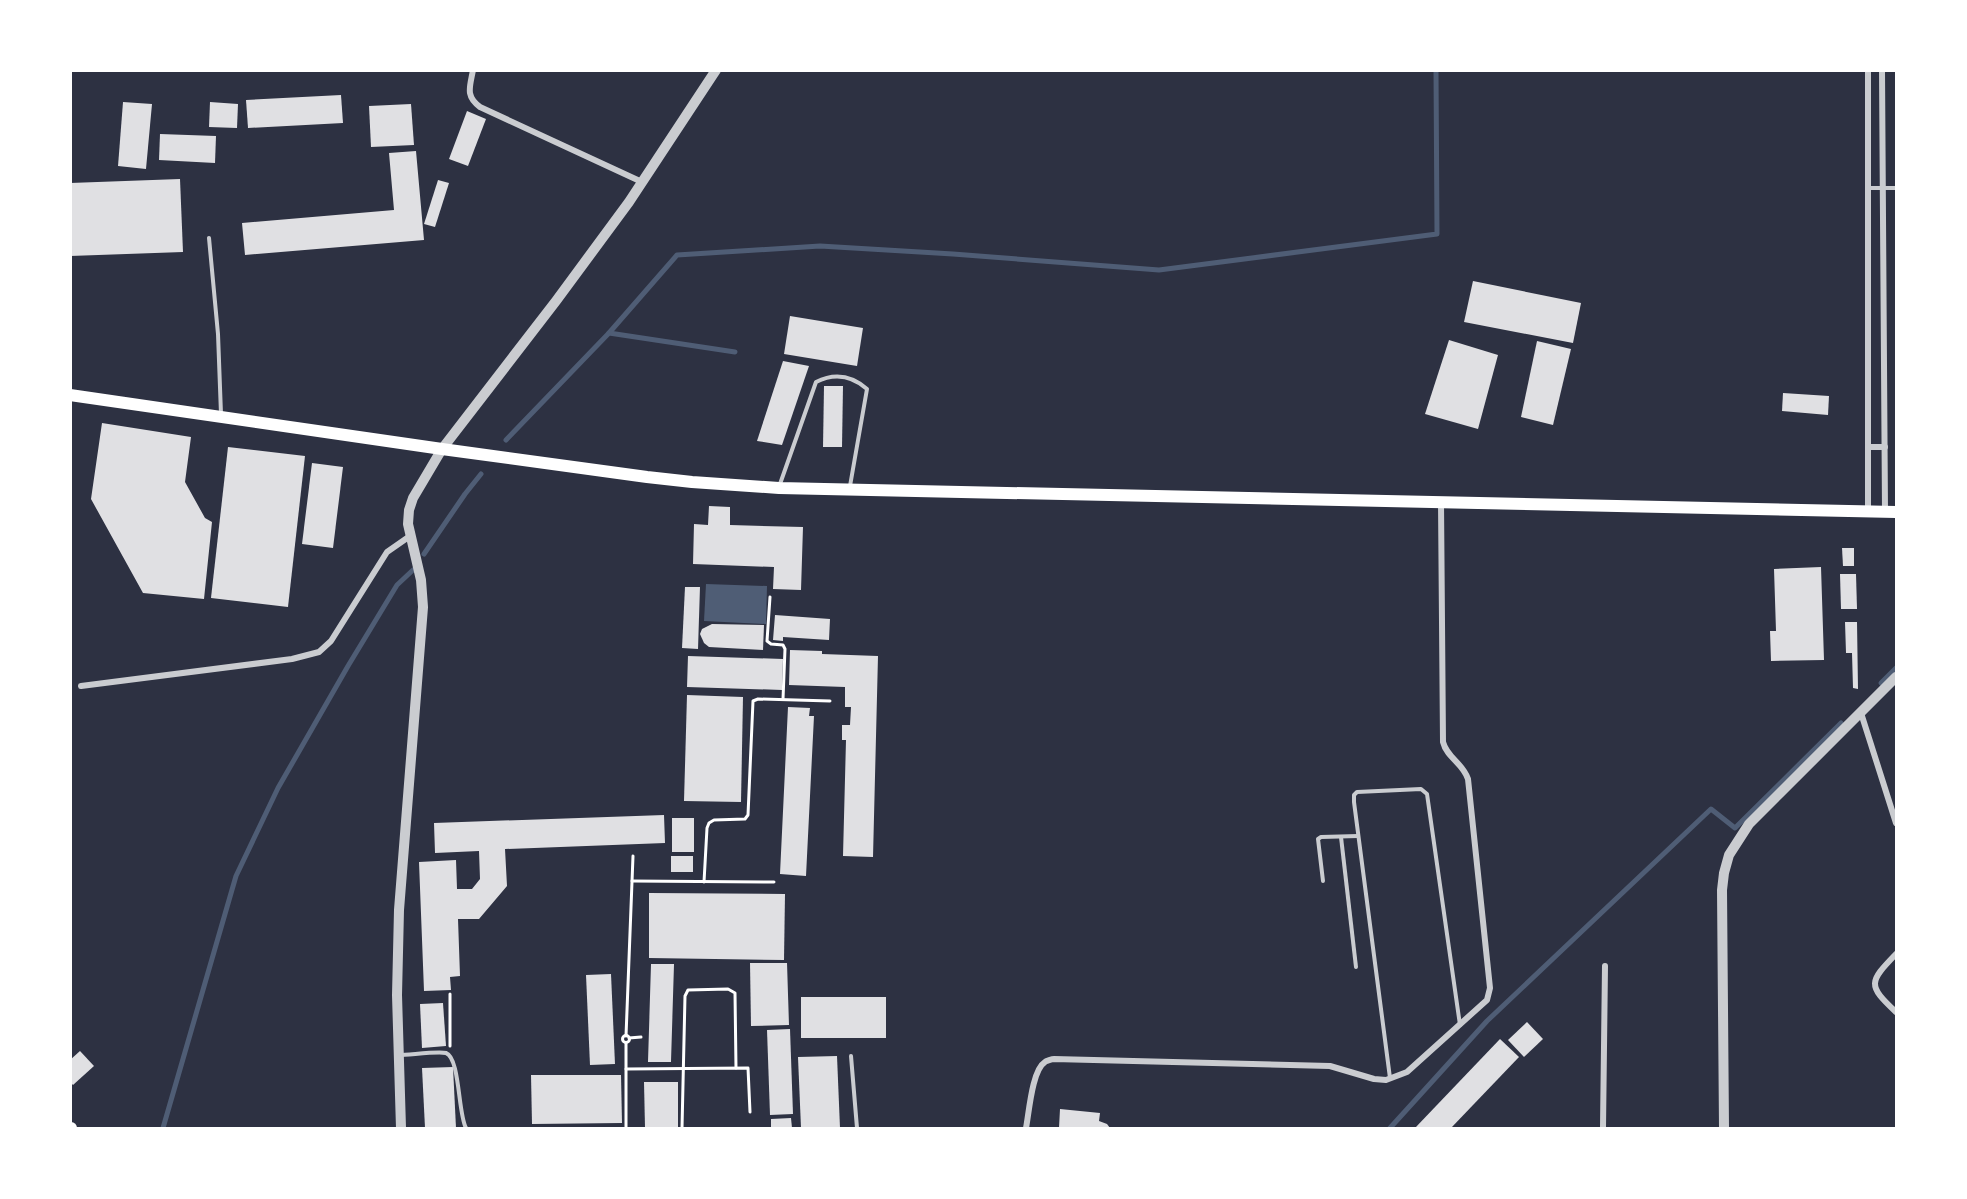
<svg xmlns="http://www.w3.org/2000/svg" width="1967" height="1199" font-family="'Nunito Sans',sans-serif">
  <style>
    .water { fill: #4f5d75 }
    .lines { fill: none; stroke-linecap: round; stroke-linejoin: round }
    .stream { stroke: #4f5d75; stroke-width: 5 }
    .building { fill: #e0e0e3 }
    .path { stroke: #fff; stroke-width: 3 }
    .service { stroke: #caccd0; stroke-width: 4 }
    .minor { stroke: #caccd0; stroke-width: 6 }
    .tertiary { stroke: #caccd0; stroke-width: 10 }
    .secondary { stroke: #fff; stroke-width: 12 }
  </style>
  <rect width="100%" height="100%" fill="#2d3142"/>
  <polygon class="water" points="706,584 767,586 766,624 704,621"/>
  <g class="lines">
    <g class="stream">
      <polyline points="609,333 677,255 820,246 953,254 1159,270 1437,234 1436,70"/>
      <polyline points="506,440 609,333 735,352"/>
      <polyline points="424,554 465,494 481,474"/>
      <polyline points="1881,683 1896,668"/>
      <polyline points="163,1128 236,876 278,788 348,666 397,585 413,570"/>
      <polyline points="1390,1128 1487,1021 1711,809 1735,828 1841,723"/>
    </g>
  </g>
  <g class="building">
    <polygon points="341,95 343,123 248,128 246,100"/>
    <polygon points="123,102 152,104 146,169 118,166"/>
    <polygon points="210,102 238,104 237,128 209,127"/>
    <polygon points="411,104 414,145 371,147 369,106"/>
    <polygon points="467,111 486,119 468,166 449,159"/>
    <polygon points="160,134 216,136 215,163 159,160"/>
    <polygon points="416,151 424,240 245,255 242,223 394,210 389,153"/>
    <polygon points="180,179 183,252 70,256 70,183"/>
    <polygon points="438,180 449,183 435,227 424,224"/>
    <polygon points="1473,281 1581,303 1573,343 1464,322"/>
    <polygon points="790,316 863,328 857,366 784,354"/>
    <polygon points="1449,340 1498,355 1478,429 1425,414"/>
    <polygon points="1537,341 1571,349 1553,425 1521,417"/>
    <polygon points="783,361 809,366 782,445 757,441"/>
    <polygon points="824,386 843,386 842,447 823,447"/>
    <polygon points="1783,393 1829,396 1828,415 1782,411"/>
    <polygon points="102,423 191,437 185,482 205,518 212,522 204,599 143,593 91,499"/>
    <polygon points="228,447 305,456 288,607 211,598"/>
    <polygon points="312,463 343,467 333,548 302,544"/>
    <polygon points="709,506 730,507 730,525 803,527 801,590 773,589 774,567 693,564 694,524 708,525"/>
    <polygon points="1842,548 1854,548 1854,566 1843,566"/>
    <polygon points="1821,567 1824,660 1771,661 1770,631 1776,631 1774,569"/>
    <polygon points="1840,574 1856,574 1857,609 1841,609"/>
    <polygon points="685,587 700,587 698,649 682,648"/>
    <polygon points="775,615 830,619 829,640 783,637 783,641 773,640"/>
    <polygon points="1845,622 1857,622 1858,689 1853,688 1852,653 1846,653"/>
    <polygon points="712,624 764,625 763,650 709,647 704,643 700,634 702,629"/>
    <polygon points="790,650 822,651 822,654 878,656 873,857 843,856 846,740 842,740 842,725 850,725 851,707 845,707 845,687 789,685"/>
    <polygon points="688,656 783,659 782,690 687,687"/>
    <polygon points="687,695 743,697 741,802 684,801"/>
    <polygon points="788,707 810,708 809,716 814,716 806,876 780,874"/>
    <polygon points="664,815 665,843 505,849 507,886 479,919 458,919 460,976 450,977 451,990 424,991 419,862 456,860 457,889 472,889 480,879 479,851 435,853 434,823"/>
    <rect x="672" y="818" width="22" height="34"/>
    <rect x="671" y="856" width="22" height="16"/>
    <polygon points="649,893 785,894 784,960 649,958"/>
    <polygon points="750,963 787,963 789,1025 751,1026"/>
    <polygon points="651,964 674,964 671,1062 648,1062"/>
    <polygon points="611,974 615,1064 590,1065 586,975"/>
    <rect x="801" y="997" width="85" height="41"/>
    <polygon points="443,1003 446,1046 422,1048 420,1004"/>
    <polygon points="1527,1022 1543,1039 1524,1057 1508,1040"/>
    <polygon points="790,1029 793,1114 770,1115 767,1030"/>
    <polygon points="1500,1039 1519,1057 1451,1128 1415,1128"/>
    <polygon points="80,1051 94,1066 73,1085 70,1082 70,1060"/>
    <polygon points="837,1056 840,1128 801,1128 798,1057"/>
    <polygon points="453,1067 456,1128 425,1128 422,1068"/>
    <polygon points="531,1075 621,1075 622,1123 532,1124"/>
    <polygon points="644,1082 678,1082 678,1128 645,1128"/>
    <polygon points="1060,1109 1100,1113 1099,1121 1107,1124 1110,1128 1059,1128"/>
    <polygon points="791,1118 792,1128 771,1128 771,1119"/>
  </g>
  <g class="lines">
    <g class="path">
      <polyline points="770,597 767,641 771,644 783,645 785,649 783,699"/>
      <polyline points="632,881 774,882"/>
      <polyline points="704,882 707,828 709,823 714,820 745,819 748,815 753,701 758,699 830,701"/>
      <polyline points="450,994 450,1046"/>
      <circle cx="626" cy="1039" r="3.5"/>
      <polyline points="626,1036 633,856"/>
      <polyline points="629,1038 641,1037"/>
      <polyline points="626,1043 626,1128"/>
      <polyline points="626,1069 748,1068 750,1112"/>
      <polyline points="682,1128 685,996 688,990 728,989 735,993 736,1068"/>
    </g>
    <g class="service">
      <polyline points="1869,188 1896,188"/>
      <polyline points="209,238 218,334 221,414"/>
      <path d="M780 484 816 382C834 373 851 375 867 389L850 486"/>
      <polyline points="1341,837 1356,967"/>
      <polyline points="1323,881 1318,839 1321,837 1358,836"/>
      <path d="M399 1055C409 1055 438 1051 446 1053 460 1058 458 1114 466 1128"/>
      <polyline points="851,1056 857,1128"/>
      <polyline points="1390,1078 1354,802 1354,795 1357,792 1421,789 1427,794 1460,1025"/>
    </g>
    <g class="minor">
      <path d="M473 70C470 87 465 96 480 107L642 182"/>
      <polyline points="1868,70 1868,510"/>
      <polyline points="1882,70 1885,511"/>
      <polyline points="1868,447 1885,447"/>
      <polyline points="81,686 292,659 319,652 331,641 387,552 410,536"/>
      <polyline points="1861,713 1896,823"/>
      <path d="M1896 954C1869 982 1867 985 1896 1012"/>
      <path d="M1026 1128C1029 1113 1032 1070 1045 1062 1046 1061 1052 1059 1054 1059L1330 1066 1374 1079 1386 1080 1407 1072 1487 1000 1490 988 1468 779C1463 763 1447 758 1443 742L1441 502"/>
      <polyline points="1603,1128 1605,966"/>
    </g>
    <g class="tertiary">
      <polyline points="401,1128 397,995 399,910 423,607 421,580 408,524 409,510 413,498 442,449 556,301 629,202 716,70"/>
      <polyline points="1724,1128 1722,890 1724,873 1729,855 1749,824 1896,677"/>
    </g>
    <g class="secondary">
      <polyline points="70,395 442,449 647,477 692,482 779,488 1896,512"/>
      <polyline points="70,1128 71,1128"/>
    </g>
  </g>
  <rect width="1967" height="1199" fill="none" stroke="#ffffff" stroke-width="144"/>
</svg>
